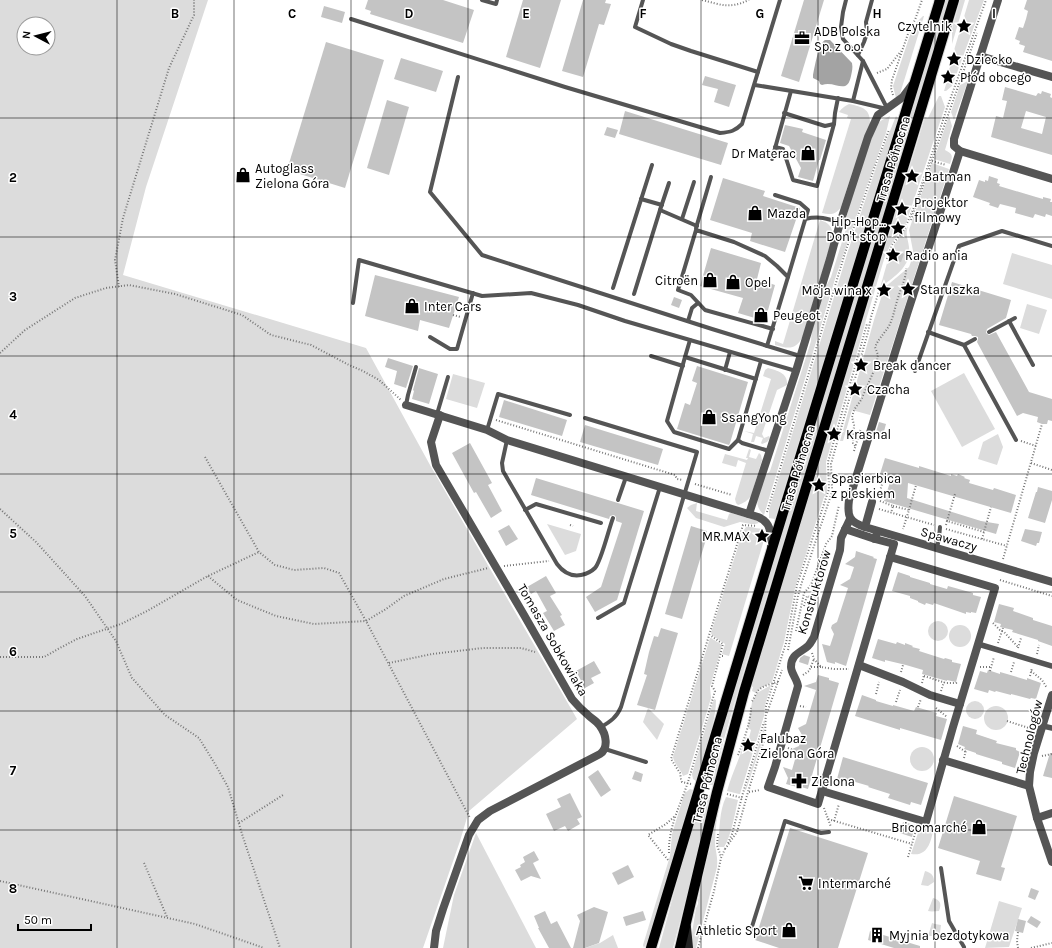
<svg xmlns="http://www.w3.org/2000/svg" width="1052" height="948" font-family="Karla,sans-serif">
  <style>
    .green { fill: #dcdcdc; fill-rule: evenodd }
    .water { fill: #a3a3a3 }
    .building { fill: #c4c4c4; fill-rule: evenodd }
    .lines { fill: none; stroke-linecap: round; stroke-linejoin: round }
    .primary-casing { stroke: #dbdbdb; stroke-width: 12 }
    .path { stroke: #777; stroke-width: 2; stroke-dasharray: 1 2; stroke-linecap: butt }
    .service { stroke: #555; stroke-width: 4 }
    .pedestrian { stroke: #555; stroke-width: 5.5 }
    .minor { stroke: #555; stroke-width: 8 }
    .secondary { stroke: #222; stroke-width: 8 }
    .primary { stroke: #000; stroke-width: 10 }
    .grid { fill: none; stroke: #000; stroke-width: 1; stroke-opacity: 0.55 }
    .labels { text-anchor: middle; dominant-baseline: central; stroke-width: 3; stroke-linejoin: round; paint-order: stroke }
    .poi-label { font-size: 13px; fill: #000; stroke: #fff; text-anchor: start }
    .street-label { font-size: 13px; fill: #000; stroke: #fff }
    .grid-label { font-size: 13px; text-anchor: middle; font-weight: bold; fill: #000; stroke: #fff; stroke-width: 3; stroke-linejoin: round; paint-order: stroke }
  </style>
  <rect width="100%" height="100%" fill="#fff"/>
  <g class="green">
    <path d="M0 0H208L146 187 123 275 366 348 430 465 577 719 469 811 460 841 423 948H0ZM24 24H48V48H24Z"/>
    <polygon points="945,0 950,0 745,667 724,739 713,785 709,785 706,784"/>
    <polygon points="960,0 965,0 952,44 952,29"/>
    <polygon points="969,0 984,0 952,86 946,91 944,91 947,81 944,80 950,67 949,67"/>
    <polygon points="923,16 924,16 899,97 896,98 893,86 912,29 914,25"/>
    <polygon points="968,81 954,120 951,112 960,85"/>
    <polygon points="939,96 941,96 945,107 942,116 906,223 890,246 885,256 866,320 862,335 826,462 827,493 824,497 795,588 784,642 772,682 761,688 756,693 752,691 753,687 751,686 925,117 928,118"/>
    <path d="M849 104C863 107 871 109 870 125L852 173 841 207C836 215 830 215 822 213L851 119 847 118 848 115 839 112C842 108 845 106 849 104Z"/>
    <path d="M890 116 886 133 866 188 835 279 764 515C751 504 760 489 764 476L768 473 770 471 807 354 811 341 812 327 823 292 831 277 846 229 847 215 857 176 877 124 882 120Z"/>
    <polygon points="896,116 898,119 775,519 769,518 769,510 848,251 880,156"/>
    <path d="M949 116 952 126 945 150C953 154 953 156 950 164L934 159Z"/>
    <polygon points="932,163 949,169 870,415 852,410 843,441 840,441 874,320 883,292 886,289 884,288 909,267 912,259 913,251 909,230"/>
    <path d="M820 220C829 223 832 226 833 236L803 336C796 350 789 349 775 345V341L783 344Z"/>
    <path d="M908 226C905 235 908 238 909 247 911 268 894 276 880 288L889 256 894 245Z"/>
    <polygon points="1012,253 1052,265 1052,299 1003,284"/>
    <polygon points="1027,304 1047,310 1039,334 1020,328"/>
    <path d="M768 368C778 371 788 373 787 385L777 390 762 434 764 438 769 436 770 438 767 442 762 444 761 443 763 438 756 436 754 442H751L753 434 744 431 754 433 771 379 763 376 765 370Z"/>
    <polygon points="964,373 995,429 962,447 931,391"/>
    <polygon points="453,374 485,383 477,408 446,399"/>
    <polygon points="998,434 1003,447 997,465 978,459 983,442"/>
    <path d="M749 449 751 450 749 457 756 459 759 453 761 455 762 460 751 496C747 501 744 503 738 505L736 503 735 499 746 463 738 460 736 467 722 463 725 454 747 460 748 458H746Z"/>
    <polygon points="697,503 696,511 727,520 729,514 731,513 755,520 759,523 755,524 751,524 740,522 724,527 696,518 687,508 691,505"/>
    <polygon points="547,524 581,534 576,551 565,555"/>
    <path d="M746 527C752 526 757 530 763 528L764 531V540L729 656 722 654 725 644 712 635 711 633 741 537 744 530Z"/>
    <circle cx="938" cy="631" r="10"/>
    <circle cx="960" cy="636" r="11"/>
    <path d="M710 638H711L722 645 710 687 711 698 688 774 683 776C681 769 674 764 673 757Z"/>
    <path d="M771 685 765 705 764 716 740 794H739L727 791C732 773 741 756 746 737L749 738 751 730 748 728 752 702 757 693Z"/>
    <path d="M714 699 716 700C716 716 711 730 707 745L705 748V752L696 781 693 779 692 774Z"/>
    <circle cx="975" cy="710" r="9"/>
    <circle cx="996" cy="718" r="12"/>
    <polygon points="648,708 664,724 657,740 643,722"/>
    <polygon points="764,728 764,736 746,790 745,790"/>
    <circle cx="922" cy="759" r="12"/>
    <polygon points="690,789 693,790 692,793 649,937 644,948 643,945 670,856 672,834 684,795 685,793"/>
    <polygon points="703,793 710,795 692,876 673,948 659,948 687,845"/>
    <path d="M726 797 738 800C735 813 731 837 724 847H719L718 844C720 829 719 811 726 797Z"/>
    <path d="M720 798H721C717 813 715 829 715 845 716 852 718 859 717 867L696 948H692V933L696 908 698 904V900L708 853 710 850V846Z"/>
    <path d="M921 824 934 827C931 840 929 857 911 854Z"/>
    <polygon points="476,833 536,948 443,948 454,895"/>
    <path d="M925 871C932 873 934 876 934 882L928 886 921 885Z"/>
    <path d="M933 898C940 900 942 903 939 911 935 911 932 912 928 911Z"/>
    <polygon points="999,901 1022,908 1009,947 985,948"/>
    <polygon points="932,923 935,924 941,925 940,933 935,936 928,936"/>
    <polygon points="613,935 618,948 585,948 600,943"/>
  </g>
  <path class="water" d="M825 40H830L852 63C853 68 852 71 851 76 847 96 835 80 822 85L820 84 819 81 813 78V75C815 66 818 45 825 40Z"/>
  <g class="building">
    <polygon points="368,0 443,0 474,10 463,43 370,14 371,11 365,9"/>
    <polygon points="523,0 561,0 540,68 506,57"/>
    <polygon points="583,0 606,0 605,3 611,4 604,25 599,24 583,77 562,71"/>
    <polygon points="804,0 824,0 799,82 781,76"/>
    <polygon points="1027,0 1052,0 1052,61 1023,52 1025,46 1019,44 1020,41 1015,39 1019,27 1023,28 1026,19 1028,11 1024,9"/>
    <polygon points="324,6 345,12 342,23 321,17"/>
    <polygon points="326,42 384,60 345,188 287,170"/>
    <polygon points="401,58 443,71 436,92 394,79"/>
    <polygon points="705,76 736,85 729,107 714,102 718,89 702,85"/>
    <path d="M1005 87 1036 96 1038 93 1041 94 1042 91 1051 94 1050 97 1052 98V155L991 137 996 116 1003 118 1007 101 1002 100ZM1026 111 1046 117 1042 134 1021 128Z"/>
    <polygon points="387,100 409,107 389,175 367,168"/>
    <polygon points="625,111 728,143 721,165 619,134"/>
    <polygon points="785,125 803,129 802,132 826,140 820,160 819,160 813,181 798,177 801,168 789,146 780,143"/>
    <polygon points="607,127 618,130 615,138 604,135"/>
    <polygon points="989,176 998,179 997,183 1000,184 999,186 1036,197 1043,199 1043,197 1051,199 1050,202 1052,202 1052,216 1046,214 1045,217 1035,214 1033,218 1015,213 1016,208 1000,204 998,208 989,205 990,203 973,197 979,180 985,182 985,180 988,181"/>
    <polygon points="723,178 765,191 763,196 800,208 785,252 750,241 752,233 710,220"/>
    <polygon points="711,248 761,263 757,279 775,285 765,321 738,313 743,298 700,286"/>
    <polygon points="895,251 904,254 901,262 892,259"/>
    <polygon points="375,275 459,297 449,328 420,320 418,331 365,316"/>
    <polygon points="952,282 1011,300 1006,318 987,329 986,333 989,335 996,332 1029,392 1052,399 1052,421 1048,420 1047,424 1042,424 1037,422 1038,417 1023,413 1017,416 977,342 978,339 978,337 975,336 972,336 971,334 939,325"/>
    <polygon points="674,297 682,300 679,308 671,305"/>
    <polygon points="388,358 413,366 406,388 394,384 397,371 385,367"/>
    <polygon points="697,366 748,382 730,443 729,445 677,429 685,403 690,405 697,383 692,381"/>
    <polygon points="419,368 438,374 429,404 412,399 414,391 413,390"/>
    <polygon points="504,400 567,420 562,436 499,417"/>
    <polygon points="879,422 886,424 883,435 876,432"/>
    <polygon points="585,425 663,449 658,465 580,442"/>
    <polygon points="470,443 492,483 488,485 502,511 491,518 476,492 474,493 452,453"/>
    <polygon points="885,458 919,468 919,466 951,476 951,474 957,476 958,474 965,477 964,478 970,480 969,483 993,490 994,488 1016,495 1011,513 908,483 907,498 981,521 999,524 996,534 884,501 891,479 880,474"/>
    <polygon points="536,478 644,511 617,600 595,612 586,597 601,587 622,523 616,521 616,517 614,515 610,516 609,519 531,495"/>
    <polygon points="1038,487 1052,491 1052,500 1045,523 1028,518 1036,492 1037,492"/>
    <polygon points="509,525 518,539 506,546 498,531"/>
    <polygon points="691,526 707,531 706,536 707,536 682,619 665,614"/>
    <polygon points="1025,529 1042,532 1039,543 1037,543 1036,546 1021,541"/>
    <polygon points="856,551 874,557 873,558 877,559 846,666 835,662 835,664 827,662 822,644 830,646 834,634 831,628 832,625 837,622 848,588 840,585 850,579 854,567 845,564 855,557"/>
    <polygon points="898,572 910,576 910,577 930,583 930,584 947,589 948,586 973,593 973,595 981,597 976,613 971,612 971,613 966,612 966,614 934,603 933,605 926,603 925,605 918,602 918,601 910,598 910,596 892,591"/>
    <polygon points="546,576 556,593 550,596 562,615 560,616 565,625 554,631 543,613 547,611 536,591 531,594 527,587"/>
    <polygon points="999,604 1014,608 1013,611 1033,618 1033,620 1052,626 1052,646 1038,641 1038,640 1012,632 1013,630 1000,627 1001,624 994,622"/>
    <polygon points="661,628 678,633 655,710 637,705 647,675 644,674 649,652 654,636 658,637"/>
    <polygon points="878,639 896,644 897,642 905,645 905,643 913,646 912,647 920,649 919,651 944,659 945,658 952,660 952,662 961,664 956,682 947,680 947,681 922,674 923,670 906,665 885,660 885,662 872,658"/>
    <polygon points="804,655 810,657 808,665 799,662 800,658"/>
    <polygon points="594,661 601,673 591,678 594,683 585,688 576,671"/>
    <polygon points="988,670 1000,674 1000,672 1007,674 1027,680 1027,678 1041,683 1036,699 1031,698 1030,699 1011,694 1011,695 996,691 995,692 989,690 988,693 974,689 980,671 987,673"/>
    <polygon points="818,675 829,678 829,680 839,683 808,789 798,786 797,787 786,784 788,778 783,767 792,770 796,756 792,749 799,746 802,735 798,728 806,724 816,690 804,686 816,682"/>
    <polygon points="862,695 876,700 876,701 893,706 893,705 914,711 916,707 937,713 936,716 947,719 941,740 900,728 900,730 855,716"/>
    <polygon points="963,726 977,730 976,734 997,741 996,743 1016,748 1016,750 1020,752 1015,768 1002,764 1002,762 976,754 976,753 964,749 965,747 958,744"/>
    <polygon points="1050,753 1052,753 1052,778 1043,776"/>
    <polygon points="843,757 928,783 921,805 911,802 910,805 888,798 890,794 868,787 869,786 852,781 852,783 837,779"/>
    <polygon points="598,770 611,790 601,797 588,777"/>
    <polygon points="635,771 643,774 641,782 632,779"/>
    <polygon points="570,793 582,817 577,819 580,824 568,831 565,826 554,831 546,814 561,807 557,799"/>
    <polygon points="954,796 1017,816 1001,867 1005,868 1001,881 976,874 980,861 938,848"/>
    <polygon points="903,822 915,825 912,837 900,833"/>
    <polygon points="790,828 868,853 838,948 779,948 755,940"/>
    <polygon points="534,851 539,860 533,863 541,879 531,876 521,881 515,870 521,867 520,865 525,862 523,857"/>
    <polygon points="628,865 634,877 618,885 612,873"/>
    <polygon points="1031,888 1039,891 1035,900 1028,897"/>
    <polygon points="594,907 608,912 599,943 585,948 573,948 580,921 577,915"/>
    <polygon points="545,911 551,924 557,921 571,948 549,948 538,928 539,928 534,916"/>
    <polygon points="643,911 646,920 626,926 623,917"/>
    <polygon points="1031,916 1041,922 1037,928 1027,922"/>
    <polygon points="1018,919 1026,921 1023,933 1015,931"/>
    <polygon points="870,931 920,946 920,948 894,948 868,940"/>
  </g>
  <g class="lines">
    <g class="primary-casing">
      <g id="primary">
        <polyline points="651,948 771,552 940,0"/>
        <polyline points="680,948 717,792 744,692 954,0"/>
      </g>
    </g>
    <g class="path">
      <path d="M702 0C722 5 729 9 749 0"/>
      <polyline points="877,73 887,69 901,51"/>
      <polyline points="893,95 891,88 892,80 910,28 915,20 922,0"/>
      <polyline points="932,161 946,165"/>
      <polyline points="911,220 977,33"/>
      <polyline points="887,259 892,245 904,230 915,205 947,108 986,0"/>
      <polyline points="119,287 115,260 123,218 169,68 194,15 194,0"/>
      <polyline points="453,315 461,317"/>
      <polyline points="0,353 25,330 75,298 106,288 129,285 175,294 242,315 271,335 311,345 349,365 363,371 379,380 401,400"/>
      <polyline points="496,420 675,475 677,479 683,480"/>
      <polyline points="1021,441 1036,446"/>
      <path d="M855 446 853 443 854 425 852 417 854 410 861 400 876 366 878 355 875 347C879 338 884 334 889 326 894 316 895 306 899 295 902 285 906 279 906 268"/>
      <polyline points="854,451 861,428"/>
      <polyline points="205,457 259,552 275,565 294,570 324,568 339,573 366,621 470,818"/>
      <polyline points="1031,463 1052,470"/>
      <polyline points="695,484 732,495"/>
      <polyline points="878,497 885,475"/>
      <polyline points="880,501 893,506 891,513"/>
      <polyline points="893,506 909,510 903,529"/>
      <polyline points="0,509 36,542 85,596 116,641 132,678 165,715 199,738 215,764 228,787 242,834 280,948"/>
      <polyline points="879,509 934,525"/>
      <polyline points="909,510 916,485"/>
      <polyline points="767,512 845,253 875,166 889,130"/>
      <polyline points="947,521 955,494"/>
      <polyline points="570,525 573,526"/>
      <polyline points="946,525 947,521 984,532"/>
      <polyline points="946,529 1007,546"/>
      <polyline points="982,539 991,507"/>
      <polyline points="1003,559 1042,424"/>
      <polyline points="504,566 549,561"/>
      <polyline points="208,576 237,600 276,616 314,624 366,621 386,609 404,596 444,579 488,568"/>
      <polyline points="1000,580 1052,596"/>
      <polyline points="804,606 807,596 817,599"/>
      <polyline points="993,623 1000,630 1004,632 1018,647"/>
      <polyline points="796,631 804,593 811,585 826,544 832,536 839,505"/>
      <polyline points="998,643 1003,628"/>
      <polyline points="1018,648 1021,638"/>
      <polyline points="788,650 798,596 802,582 832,492 832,488 831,464 868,332 871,317 880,288"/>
      <polyline points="812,653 814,659 821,667 834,669 849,669"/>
      <polyline points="1037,654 1039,645"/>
      <polyline points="722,656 723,656"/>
      <polyline points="0,657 44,657 58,649 77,639 121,624 147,611 208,576 259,552"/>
      <polyline points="389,663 432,654 483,648 521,648 535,652"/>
      <polyline points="811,667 821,667"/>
      <polyline points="980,667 992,667"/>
      <polyline points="990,671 994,657"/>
      <polyline points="1031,671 1042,680 1047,688"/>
      <polyline points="901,672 903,665"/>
      <polyline points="1011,672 1014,662"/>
      <polyline points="803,675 809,671 814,659"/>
      <polyline points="924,676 946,683 956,683 957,682"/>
      <polyline points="1030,676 1032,668"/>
      <polyline points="922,683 924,675"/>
      <polyline points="941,691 944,682"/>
      <polyline points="876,694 879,682"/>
      <path d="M752 701C754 699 755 695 757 692 761 686 771 684 778 682"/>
      <polyline points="896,702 900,690"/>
      <polyline points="800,706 806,707"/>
      <polyline points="918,707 921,699"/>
      <polyline points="936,708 947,717"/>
      <polyline points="767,713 782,670"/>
      <polyline points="1007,721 1032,729"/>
      <polyline points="957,746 966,752"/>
      <polyline points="788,748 793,750"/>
      <path d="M738 755C743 743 751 721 751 707"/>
      <polyline points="1042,756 1052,754"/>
      <polyline points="964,758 966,750"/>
      <polyline points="691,784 682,782 681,779 680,773 671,759 743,525 757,526"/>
      <polyline points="749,792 760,790"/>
      <polyline points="727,794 742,798"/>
      <polyline points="824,808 828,819 912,844"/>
      <polyline points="828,819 831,827"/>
      <polyline points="834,821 839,804"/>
      <polyline points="239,823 283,795"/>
      <polyline points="718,834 717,845 721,857"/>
      <polyline points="728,843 732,834 743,793 764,722"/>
      <polyline points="725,849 737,832 748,792 765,737 766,706 786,643 797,585 829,489 828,462 867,324"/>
      <path d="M669 853C668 828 680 806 688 782 697 752 706 722 715 691L712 686 723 644 710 635"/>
      <polyline points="908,857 917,827"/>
      <polyline points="668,860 648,835 666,824 675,816"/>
      <polyline points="144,863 167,917"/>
      <polyline points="0,881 195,924 264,948"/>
      <polyline points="698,948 714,891 721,858 725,849"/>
      <polyline points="1018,948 1017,941 1018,932"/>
      <polyline points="1031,948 1052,943"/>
    </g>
    <g class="service">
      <polyline points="482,0 496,4 497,0"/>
      <polyline points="643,0 635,27 671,44 691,51 758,72"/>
      <polyline points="846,0 843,12 841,27 843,39 863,61 887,108"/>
      <path d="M351 19 565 87 720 133C731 132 735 131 742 124L780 0"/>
      <polyline points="858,55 864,42 867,33 866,22 872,0"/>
      <polyline points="863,61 853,101 887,109"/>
      <polyline points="458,77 430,192 482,255 712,329 800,356"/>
      <polyline points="755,85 853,101"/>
      <polyline points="784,113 825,126 834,124"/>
      <polyline points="775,147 783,149 793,180 817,186 834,124 835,113 838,98"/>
      <polyline points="772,159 791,91"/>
      <polyline points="775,195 800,203 808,210 788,277"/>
      <polyline points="641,199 662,205"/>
      <polyline points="660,210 669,183"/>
      <polyline points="682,219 694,182"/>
      <path d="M805 219C819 216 827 218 840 223"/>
      <polyline points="696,228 711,177"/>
      <polyline points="613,288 652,165"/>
      <polyline points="634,294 660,210 697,226"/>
      <polyline points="353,303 359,260 482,296 531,293 578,305 625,321 796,371"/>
      <polyline points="688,321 692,308 698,303"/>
      <polyline points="1009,321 1033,365"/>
      <polyline points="928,332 964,345 1016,440"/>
      <polyline points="989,332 1015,318"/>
      <polyline points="430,337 450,349 457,349 473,293"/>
      <polyline points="690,340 685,357 756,379"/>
      <polyline points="964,345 975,339"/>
      <polyline points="767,346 788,277 777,266 765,256 734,242 696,230 678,290 691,295 705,310 773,329"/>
      <polyline points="651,356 683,366"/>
      <polyline points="685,357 667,421 674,432 729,449 738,440"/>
      <polyline points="761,361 738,440 742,443 769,451"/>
      <polyline points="725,370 730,352"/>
      <polyline points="915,371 959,246 1002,231 1052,246"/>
      <polyline points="406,405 408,395 416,367"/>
      <polyline points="437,414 448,377"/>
      <path d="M585 418 697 452 621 707C617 717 610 722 601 727"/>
      <polyline points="487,430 498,394 570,415"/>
      <path d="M507 440 502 463 503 471 557 564C563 572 570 577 581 575 586 574 591 572 595 568 601 562 609 528 613 518"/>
      <polyline points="618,500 626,477"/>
      <polyline points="525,510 536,504 601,523"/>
      <polyline points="937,548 939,538 940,527"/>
      <polyline points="598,618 624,603 660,487"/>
      <polyline points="605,749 646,762"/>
      <polyline points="941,868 949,921 964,947"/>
      <polyline points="750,933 785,821 821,833 829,832"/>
    </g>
    <g class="pedestrian">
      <polyline points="978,644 1052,666"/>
      <polyline points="1043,726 1052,728"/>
    </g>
    <g class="minor">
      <polyline points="998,0 954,139 954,146 960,151 1052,179"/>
      <polyline points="980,56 1052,77"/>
      <path d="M406 405 487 430 507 440 758 517C771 522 771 533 771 545"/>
      <polyline points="872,502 865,527 1052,582"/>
      <polyline points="749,514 796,371 830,259 840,223 868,137 878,115 903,97 912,85"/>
      <path d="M850 519 841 538 840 550 814 637C812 640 811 643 808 646 800 653 791 654 791 667 791 673 797 679 798 686L775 767 768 787 818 804 894 544 875 539"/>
      <path d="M865 527C849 522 847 516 849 500L907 314 960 151"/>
      <polyline points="845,529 875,539 877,533"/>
      <polyline points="859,665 903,682 930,695 960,704"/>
      <polyline points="1052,695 1034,753 1030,772 1029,786 1037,818 1052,862"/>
      <polyline points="943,760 1029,786"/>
      <polyline points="822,791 926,822 953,727 995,588 890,557"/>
      <polyline points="1037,818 1052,813"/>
      <path d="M434 948 436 931 443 909 469 835 478 820 490 811 600 754C609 748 606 734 600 726 597 721 592 719 588 715 582 710 577 705 572 699L524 615 436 465 431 442 440 415"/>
    </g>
    <polyline class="secondary" points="687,927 689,948"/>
    <use href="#primary" class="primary"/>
  </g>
  <path class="grid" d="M117 0V948M234 0V948M351 0V948M468 0V948M584 0V948M701 0V948M818 0V948M935 0V948M0 118H1052M0 237H1052M0 356H1052M0 474H1052M0 592H1052M0 711H1052M0 830H1052"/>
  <defs>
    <g id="sight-bare" transform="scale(1.2)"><path d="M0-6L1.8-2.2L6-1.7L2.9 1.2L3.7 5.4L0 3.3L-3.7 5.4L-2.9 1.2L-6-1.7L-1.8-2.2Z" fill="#000" stroke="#fff" stroke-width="2.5" paint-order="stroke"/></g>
    <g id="office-bare" transform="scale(1.2)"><path d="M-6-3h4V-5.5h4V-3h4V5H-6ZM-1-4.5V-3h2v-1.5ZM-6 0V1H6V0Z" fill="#000" stroke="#fff" stroke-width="2.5" paint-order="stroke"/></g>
    <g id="shop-bare" transform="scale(1.2)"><path d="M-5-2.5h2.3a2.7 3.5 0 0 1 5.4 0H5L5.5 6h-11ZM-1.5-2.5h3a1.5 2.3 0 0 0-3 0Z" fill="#000" stroke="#fff" stroke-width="2.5" paint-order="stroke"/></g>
    <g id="pharmacy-bare" transform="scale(1.2)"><path d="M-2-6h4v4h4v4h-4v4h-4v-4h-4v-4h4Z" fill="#000" stroke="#fff" stroke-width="2.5" paint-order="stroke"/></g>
    <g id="supermarket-bare" transform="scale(1.2)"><path d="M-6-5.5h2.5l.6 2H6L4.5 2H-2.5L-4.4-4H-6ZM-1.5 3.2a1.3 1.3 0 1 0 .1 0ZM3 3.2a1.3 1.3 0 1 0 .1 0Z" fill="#000" stroke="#fff" stroke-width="2.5" paint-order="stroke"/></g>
    <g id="building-bare" transform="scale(1.2)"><path d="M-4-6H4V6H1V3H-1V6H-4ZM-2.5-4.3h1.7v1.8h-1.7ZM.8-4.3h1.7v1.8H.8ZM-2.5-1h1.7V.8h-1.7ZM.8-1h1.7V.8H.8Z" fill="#000" stroke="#fff" stroke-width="2.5" paint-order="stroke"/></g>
  </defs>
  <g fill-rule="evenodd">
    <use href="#sight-bare" x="964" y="26"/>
    <use href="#office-bare" x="802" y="38"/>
    <use href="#sight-bare" x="954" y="59"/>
    <use href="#sight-bare" x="948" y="77"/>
    <use href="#shop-bare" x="808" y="153"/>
    <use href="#shop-bare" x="243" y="175"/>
    <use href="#sight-bare" x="912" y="176"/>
    <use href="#sight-bare" x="902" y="209"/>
    <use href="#shop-bare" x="755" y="213"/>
    <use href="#sight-bare" x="898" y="228"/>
    <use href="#sight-bare" x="893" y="255"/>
    <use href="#shop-bare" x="710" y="280"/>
    <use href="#shop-bare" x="733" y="282"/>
    <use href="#sight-bare" x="908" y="289"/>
    <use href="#sight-bare" x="884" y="290"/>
    <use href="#shop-bare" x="412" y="306"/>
    <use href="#shop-bare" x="761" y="315"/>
    <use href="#sight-bare" x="861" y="365"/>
    <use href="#sight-bare" x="855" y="389"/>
    <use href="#shop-bare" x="709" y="417"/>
    <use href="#sight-bare" x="834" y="434"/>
    <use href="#sight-bare" x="819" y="485"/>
    <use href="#sight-bare" x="762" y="536"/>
    <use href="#sight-bare" x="748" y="745"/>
    <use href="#pharmacy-bare" x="799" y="781"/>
    <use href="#shop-bare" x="979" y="827"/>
    <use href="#supermarket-bare" x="806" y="883"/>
    <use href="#shop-bare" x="789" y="930"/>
    <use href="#building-bare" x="877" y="935"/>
  </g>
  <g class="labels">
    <g class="poi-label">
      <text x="952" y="26" text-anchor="end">Czytelnik</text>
      <text x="814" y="31">ADB Polska<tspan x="814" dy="15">Sp. z o.o.</tspan></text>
      <text x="966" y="59">Dziecko</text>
      <text x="960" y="77">Płód obcego</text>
      <text x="796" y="153" text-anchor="end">Dr Materac</text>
      <text x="255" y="168">Autoglass<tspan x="255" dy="15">Zielona Góra</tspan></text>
      <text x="924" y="176">Batman</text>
      <text x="914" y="202">Projektor<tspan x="914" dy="15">filmowy</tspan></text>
      <text x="767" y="213">Mazda</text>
      <text x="886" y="221" text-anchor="end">Hip-Hop...<tspan x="886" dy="15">Don't stop</tspan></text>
      <text x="905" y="255">Radio ania</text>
      <text x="698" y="280" text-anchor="end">Citroën</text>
      <text x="745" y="282">Opel</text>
      <text x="920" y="289">Staruszka</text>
      <text x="872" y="290" text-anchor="end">Möja wina x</text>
      <text x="424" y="306">Inter Cars</text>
      <text x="773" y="315">Peugeot</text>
      <text x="873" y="365">Break dancer</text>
      <text x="867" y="389">Czacha</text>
      <text x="721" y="417">SsangYong</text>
      <text x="846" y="434">Krasnal</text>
      <text x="831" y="478">Spasierbica<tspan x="831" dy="15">z pieskiem</tspan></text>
      <text x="750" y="536" text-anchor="end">MR.MAX</text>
      <text x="760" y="738">Falubaz<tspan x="760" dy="15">Zielona Góra</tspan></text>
      <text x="811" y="781">Zielona</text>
      <text x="967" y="827" text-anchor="end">Bricomarché</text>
      <text x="818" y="883">Intermarché</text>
      <text x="777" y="930" text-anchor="end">Athletic Sport</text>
      <text x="889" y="935">Myjnia bezdotykowa</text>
    </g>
    <g class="street-label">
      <text transform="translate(893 159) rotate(-73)">Trasa Północna</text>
      <text transform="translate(798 468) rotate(-73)">Trasa Północna</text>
      <text transform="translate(949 539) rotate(16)">Spawaczy</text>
      <text transform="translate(814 592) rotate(-73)">Konstruktorów</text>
      <text transform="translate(553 640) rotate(60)">Tomasza Sobkowiaka</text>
      <text transform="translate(1029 737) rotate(-76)">Technologów</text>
      <text transform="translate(707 780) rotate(-76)">Trasa Północna</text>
    </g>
  </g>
  <g class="grid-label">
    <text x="175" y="18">B</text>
    <text x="292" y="18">C</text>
    <text x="409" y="18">D</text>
    <text x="526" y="18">E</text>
    <text x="643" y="18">F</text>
    <text x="760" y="18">G</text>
    <text x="877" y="18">H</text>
    <text x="994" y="18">I</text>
    <text x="13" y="182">2</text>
    <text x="13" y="301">3</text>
    <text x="13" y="419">4</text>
    <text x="13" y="538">5</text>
    <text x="13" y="656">6</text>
    <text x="13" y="775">7</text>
    <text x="13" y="893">8</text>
  </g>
  <g transform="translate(36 36) rotate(277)"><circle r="19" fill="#ffffff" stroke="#999999"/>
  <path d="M0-3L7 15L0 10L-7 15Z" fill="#000000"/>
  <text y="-6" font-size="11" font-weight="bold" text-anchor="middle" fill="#000000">N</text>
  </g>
  <path d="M18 924v6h73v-6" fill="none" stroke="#000000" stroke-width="2"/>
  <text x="24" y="924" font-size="12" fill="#000000" stroke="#ffffff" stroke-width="3" paint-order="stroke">50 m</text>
</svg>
